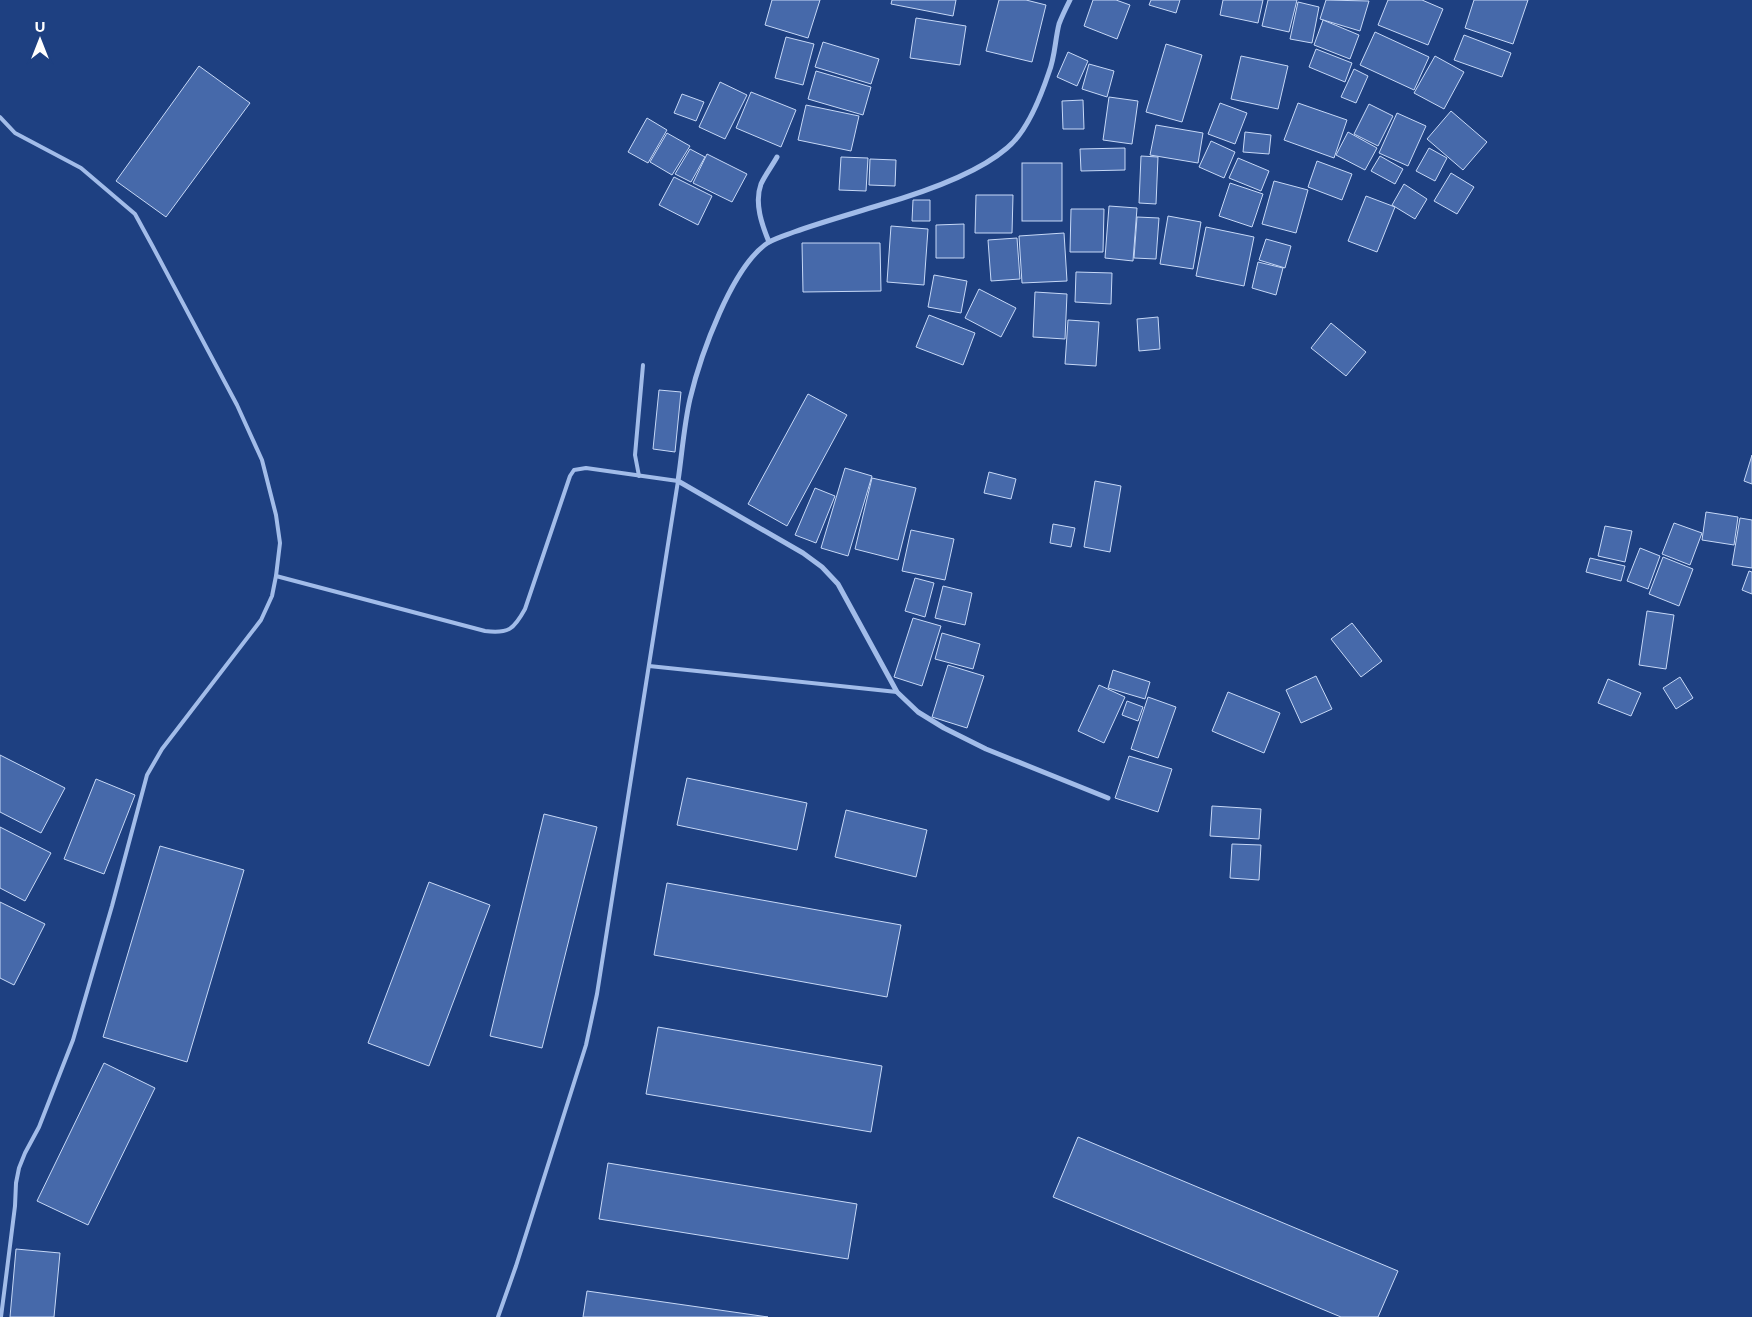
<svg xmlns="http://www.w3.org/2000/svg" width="1752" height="1317" font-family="Montserrat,sans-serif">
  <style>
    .building { fill: #4669aa; stroke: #c6d8f7 }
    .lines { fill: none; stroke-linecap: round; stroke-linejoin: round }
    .lane { stroke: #a2bce9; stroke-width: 4 }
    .street { stroke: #a2bce9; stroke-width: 5 }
  </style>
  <rect width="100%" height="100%" fill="#1e4081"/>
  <g class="building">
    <polygon points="772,0 820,0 808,38 765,25"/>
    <polygon points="892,0 956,0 953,16 891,4"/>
    <polygon points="999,0 1026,0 1046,5 1032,62 986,51"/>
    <polygon points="1093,0 1116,0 1130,5 1117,39 1084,26"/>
    <polygon points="1151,0 1180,0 1176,13 1149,5"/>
    <polygon points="1223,0 1263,0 1258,23 1220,15"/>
    <polygon points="1268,0 1297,0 1289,32 1262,26"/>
    <polygon points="1326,0 1369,1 1360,31 1320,19"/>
    <polygon points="1388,0 1422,0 1443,9 1428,45 1378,25"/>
    <polygon points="1474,0 1528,0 1513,44 1465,28"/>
    <polygon points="1298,2 1319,7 1312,43 1290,39"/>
    <polygon points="916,18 966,26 960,65 910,58"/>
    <polygon points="1323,20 1359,35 1350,59 1314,45"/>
    <polygon points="1375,32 1429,57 1414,90 1360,65"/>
    <polygon points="1464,35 1511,53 1502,77 1454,60"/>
    <polygon points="786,37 814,44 803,85 775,78"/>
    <polygon points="823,42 879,59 871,84 815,67"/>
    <polygon points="1166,44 1202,55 1182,122 1146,112"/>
    <polygon points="1316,49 1352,63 1345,82 1309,67"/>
    <polygon points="1068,52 1088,61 1077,86 1057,77"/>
    <polygon points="1241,56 1288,66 1278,109 1231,99"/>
    <polygon points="1435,56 1464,72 1444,109 1414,93"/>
    <polygon points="1089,64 1114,71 1107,97 1082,89"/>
    <polygon points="199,66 250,103 166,217 116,181"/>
    <polygon points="1354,69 1368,76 1356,103 1341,97"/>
    <polygon points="816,71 871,87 863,115 808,99"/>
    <polygon points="720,82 747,95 725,139 699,127"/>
    <polygon points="751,92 796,110 781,147 736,128"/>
    <polygon points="682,94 704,102 696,121 674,113"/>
    <polygon points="1109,97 1138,101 1132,144 1103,140"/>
    <polygon points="1083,100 1084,129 1063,129 1062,101"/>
    <polygon points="1220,103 1247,113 1235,144 1208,134"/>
    <polygon points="1298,103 1347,120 1334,158 1284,140"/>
    <polygon points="1369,104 1393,116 1378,146 1354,134"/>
    <polygon points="806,105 859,116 851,151 798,140"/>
    <polygon points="1451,111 1487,142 1463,170 1427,139"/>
    <polygon points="1397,113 1426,126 1408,166 1379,153"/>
    <polygon points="647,118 667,130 648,163 628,152"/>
    <polygon points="1156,125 1203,133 1198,163 1150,155"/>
    <polygon points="1245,132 1271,135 1269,154 1243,152"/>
    <polygon points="1348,132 1377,148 1365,170 1336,155"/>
    <polygon points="667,133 690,146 672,175 650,162"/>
    <polygon points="1211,141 1235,152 1224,178 1199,167"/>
    <polygon points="1125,148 1125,170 1081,171 1080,149"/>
    <polygon points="1429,148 1447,158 1435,181 1416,171"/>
    <polygon points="690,149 705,157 691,182 675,174"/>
    <polygon points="707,154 747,174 732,202 693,183"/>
    <polygon points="1141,156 1158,157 1156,204 1139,203"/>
    <polygon points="1380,156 1403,169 1395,184 1371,171"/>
    <polygon points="841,157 868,158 866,191 839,190"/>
    <polygon points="1238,158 1269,171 1261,191 1229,178"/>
    <polygon points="870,159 896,160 895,186 869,185"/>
    <polygon points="1317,161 1352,174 1342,200 1308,187"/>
    <rect x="1022" y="163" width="40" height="58"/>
    <polygon points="1451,173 1474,187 1457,214 1434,201"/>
    <polygon points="674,177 712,196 698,225 659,205"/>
    <polygon points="1274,181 1308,190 1296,233 1262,224"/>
    <polygon points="1230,183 1263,194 1252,227 1219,216"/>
    <polygon points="1404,184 1427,199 1415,219 1392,205"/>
    <polygon points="976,195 1013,195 1012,233 975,233"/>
    <polygon points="1366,196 1395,207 1377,252 1348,241"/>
    <polygon points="913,200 930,200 930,221 912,221"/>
    <polygon points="1109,206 1137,208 1133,261 1105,258"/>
    <polygon points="1071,209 1104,209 1103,252 1070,252"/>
    <polygon points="1168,216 1201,222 1193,269 1160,264"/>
    <polygon points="1137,217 1159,218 1156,259 1134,258"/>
    <polygon points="964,224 964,258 936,258 936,225"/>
    <polygon points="891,226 928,229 924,285 887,282"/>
    <polygon points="1206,227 1254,237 1244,286 1196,276"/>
    <polygon points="1064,233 1067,281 1022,283 1019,236"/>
    <polygon points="1017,238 1020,279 991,281 988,240"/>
    <polygon points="1266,239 1291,246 1285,268 1259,260"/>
    <polygon points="802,243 880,243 881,291 803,292"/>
    <polygon points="1258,262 1283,268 1276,295 1252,288"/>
    <polygon points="1076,272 1112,273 1111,304 1075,302"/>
    <polygon points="934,275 967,281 961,313 928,307"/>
    <polygon points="979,289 1016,308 1001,337 965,318"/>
    <polygon points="1035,292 1067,294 1065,339 1033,337"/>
    <polygon points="929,315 975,333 963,365 916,347"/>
    <polygon points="1158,317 1160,349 1139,351 1137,319"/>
    <polygon points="1068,320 1099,322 1096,366 1065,364"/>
    <polygon points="1331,323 1366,352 1346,376 1311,348"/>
    <polygon points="659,390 681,392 675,452 653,449"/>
    <polygon points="808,394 847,415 787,526 748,504"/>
    <polygon points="1752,455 1752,484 1744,481"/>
    <polygon points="845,468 872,476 848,556 821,548"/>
    <polygon points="989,472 1016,479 1011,499 984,493"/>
    <polygon points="872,478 916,488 898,560 855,549"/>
    <polygon points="1095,481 1121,486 1110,552 1084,547"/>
    <polygon points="815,488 835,496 816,543 795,535"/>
    <polygon points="1706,512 1738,517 1734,545 1702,540"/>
    <polygon points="1740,518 1752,520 1752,568 1732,565"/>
    <polygon points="1674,523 1702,533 1690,565 1662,554"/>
    <polygon points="1053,524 1075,528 1071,547 1050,543"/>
    <polygon points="1605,526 1632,531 1625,562 1598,556"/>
    <polygon points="911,530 954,539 945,580 902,571"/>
    <polygon points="1640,548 1660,556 1648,589 1627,581"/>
    <polygon points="1663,557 1693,569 1679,606 1649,594"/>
    <polygon points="1590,558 1625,566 1621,581 1586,572"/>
    <polygon points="1749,571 1752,572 1752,594 1742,590"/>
    <polygon points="915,578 934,583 925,617 905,611"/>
    <polygon points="943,586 972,593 965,625 935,618"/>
    <polygon points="1647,611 1674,615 1666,669 1639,665"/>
    <polygon points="913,618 941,626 922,686 894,677"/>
    <polygon points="1352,623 1382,661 1361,677 1331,639"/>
    <polygon points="942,633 980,644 973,669 935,659"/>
    <polygon points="948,665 984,676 967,728 932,717"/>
    <polygon points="1113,670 1150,682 1145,699 1108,688"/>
    <polygon points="1316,676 1332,709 1301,723 1286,690"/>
    <polygon points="1680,677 1693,698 1676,709 1663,688"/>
    <polygon points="1608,679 1641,693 1631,716 1598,703"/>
    <polygon points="1099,685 1125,697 1104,743 1078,731"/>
    <polygon points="1228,692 1280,713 1264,753 1212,731"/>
    <polygon points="1148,697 1176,707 1158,758 1131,749"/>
    <polygon points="1127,701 1143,707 1138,721 1122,715"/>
    <polygon points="0,755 65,788 41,833 0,812"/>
    <polygon points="1129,756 1172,769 1158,812 1115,798"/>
    <polygon points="687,778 807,803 797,850 677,825"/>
    <polygon points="96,779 135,795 104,874 64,859"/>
    <polygon points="1212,806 1261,809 1259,839 1210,836"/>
    <polygon points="846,810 927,830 916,877 835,857"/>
    <polygon points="544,814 597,827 542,1048 490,1036"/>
    <polygon points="0,827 51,853 25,901 0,888"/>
    <polygon points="1232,844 1261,845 1259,880 1230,878"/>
    <polygon points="160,846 244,870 187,1062 103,1037"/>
    <polygon points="429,882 490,905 429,1066 368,1043"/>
    <polygon points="667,883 901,925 887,997 654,955"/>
    <polygon points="0,902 45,924 14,985 0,978"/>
    <polygon points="658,1027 882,1066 871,1132 646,1094"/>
    <polygon points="104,1063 155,1088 88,1225 37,1201"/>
    <polygon points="1078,1137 1398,1271 1378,1317 1341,1317 1053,1197"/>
    <polygon points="608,1163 857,1204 848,1259 599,1219"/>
    <polygon points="16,1249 60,1253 54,1317 10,1317"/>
    <polygon points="587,1291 768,1317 583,1317"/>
  </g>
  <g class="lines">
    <g class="lane">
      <polyline points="0,117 15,133 81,168 135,214 153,247 237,405 262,460 276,515 280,543 276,576 272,596 261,620 162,749 147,775 112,906 73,1040 39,1127 25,1153 19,1168 16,1183 15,1206 1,1317"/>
      <polyline points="639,476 635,455 643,365"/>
      <path d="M276 576 485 631C509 634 514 629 525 609L570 476 574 470 586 468 678 481 597 994 586 1045 516 1266 498 1317"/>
      <polyline points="649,666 897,692"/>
    </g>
    <g class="street">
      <path d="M1070 0C1066 8 1062 16 1059 24 1055 40 1055 57 1049 72 1041 96 1027 132 1007 148 977 174 918 194 880 205 851 214 822 222 794 232 786 235 776 238 769 242 732 265 700 357 690 399 684 425 682 454 678 481L803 553 822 567 838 584 897 692 918 712 944 728 986 749 1108 798"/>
      <path d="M769 242C762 225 754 203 761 184 765 175 772 166 777 157"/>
    </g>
  </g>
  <g transform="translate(40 40)" stroke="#1e4081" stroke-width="4" paint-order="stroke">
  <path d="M0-4L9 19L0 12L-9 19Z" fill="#ffffff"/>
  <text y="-8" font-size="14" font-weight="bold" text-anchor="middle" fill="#ffffff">U</text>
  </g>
</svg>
